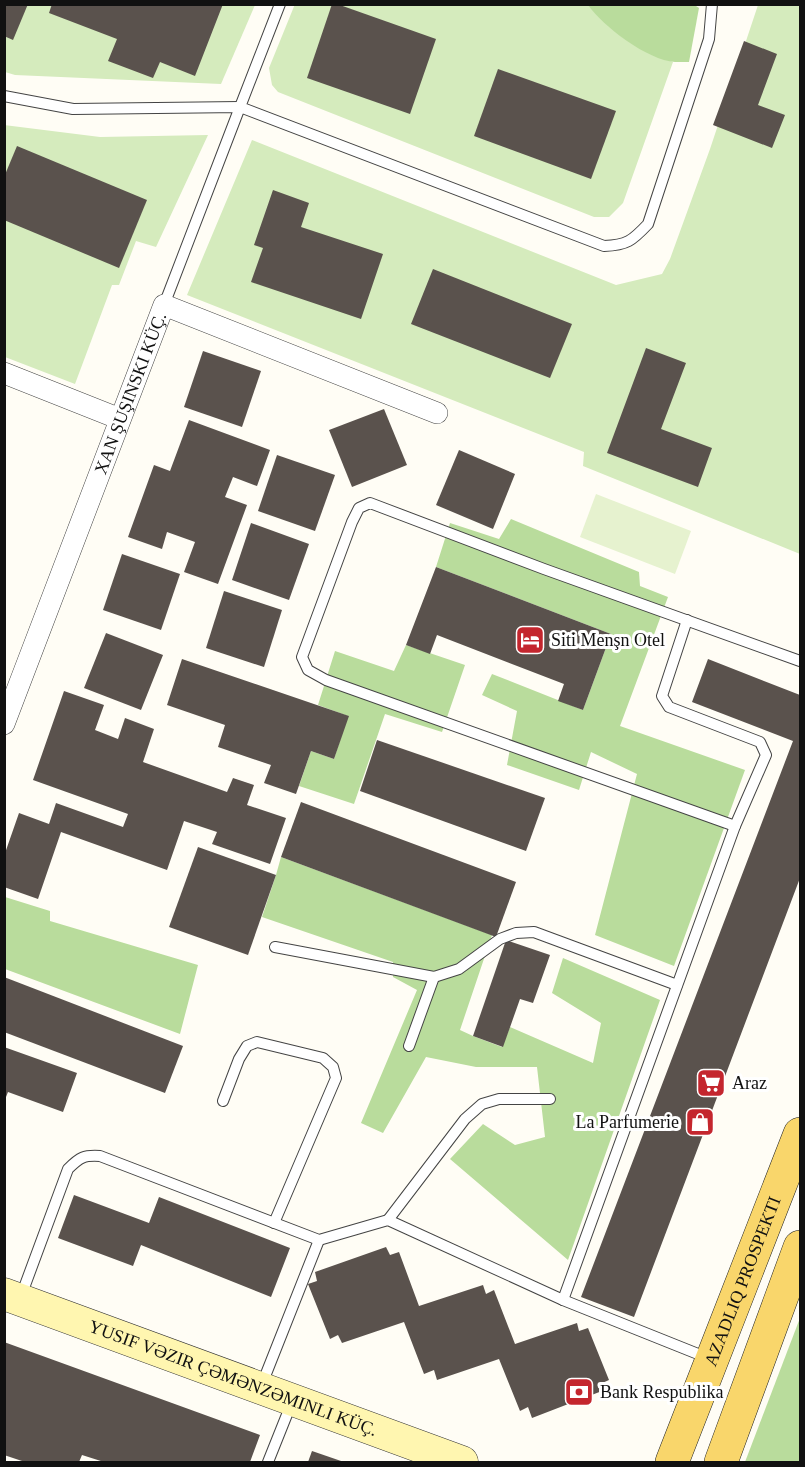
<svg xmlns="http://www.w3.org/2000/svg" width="805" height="1467" font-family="'Times New Roman',serif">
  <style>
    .green { fill: #d5ebbd }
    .forest { fill: #b9dc9c }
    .pitch { fill: #e6f2cf }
    .building { fill: #5a524d }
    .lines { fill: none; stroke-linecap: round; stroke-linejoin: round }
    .service-casing { stroke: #444; stroke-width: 12 }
    .minor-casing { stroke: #444; stroke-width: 22 }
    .secondary-casing { stroke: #333; stroke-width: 33 }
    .primary-casing { stroke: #222; stroke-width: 34 }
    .service { stroke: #fff; stroke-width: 10 }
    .minor { stroke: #fff; stroke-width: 21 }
    .secondary { stroke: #fff6b0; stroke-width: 32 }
    .primary { stroke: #f9d66b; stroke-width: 33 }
    .labels { text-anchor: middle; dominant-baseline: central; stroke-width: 6; stroke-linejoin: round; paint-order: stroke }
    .street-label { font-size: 18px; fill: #111; stroke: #fff }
    .poi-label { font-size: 18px; fill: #111; stroke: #fff; text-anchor: start }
  </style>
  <rect width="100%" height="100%" fill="#fffdf5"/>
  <g class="green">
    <polygon points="295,4 589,5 622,37 673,62 623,203 609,217 594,217 278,92 272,85 269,68"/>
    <polygon points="4,5 255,5 221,84 15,75 5,72"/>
    <polygon points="758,5 800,5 800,554 583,466 584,452 187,295 252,140 616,285 662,274 670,259 710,149"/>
    <polygon points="4,125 100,137 208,135 156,247 136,241 119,285 112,285 75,384 5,357"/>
  </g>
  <g class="forest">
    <path d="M693 4 699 8 689 62C684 62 679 62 675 62 647 60 604 27 588 5Z"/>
    <polygon points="511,519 639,572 640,586 668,597 620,726 745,770 674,966 595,935 637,774 591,752 579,790 507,765 517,711 482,695 492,674 583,710 611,634 436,567 450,523 499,539"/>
    <polygon points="406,645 465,665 442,732 385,714 354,804 299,786 311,751 334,759 348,716 318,705 335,651 394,671"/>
    <polygon points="281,857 492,935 460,1030 473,1036 502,1047 510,1027 593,1063 601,1023 552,993 563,958 660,1000 568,1260 450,1159 483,1124 515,1145 545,1137 537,1067 476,1067 426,1057 383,1133 361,1123 417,990 393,977 393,962 262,917 276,875"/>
    <polygon points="5,897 50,911 50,921 198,965 180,1034 5,969"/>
    <polygon points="800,1318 800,1462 745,1462"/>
  </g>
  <polygon class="pitch" points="596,494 691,531 675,574 580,537"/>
  <g class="building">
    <polygon points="4,4 28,4 13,40 4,36"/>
    <polygon points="52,4 223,4 195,76 160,62 153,78 108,61 117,39 49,13"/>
    <polygon points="332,4 337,4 436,39 410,114 307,78"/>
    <polygon points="744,41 777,54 758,105 785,115 772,148 713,125"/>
    <polygon points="498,69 616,111 591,179 474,136"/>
    <polygon points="17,146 147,200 119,268 4,220 4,177"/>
    <polygon points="273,190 309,203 301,227 383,254 361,319 251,282 263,248 254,245"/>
    <polygon points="433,269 572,324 550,378 411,324"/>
    <polygon points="646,348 686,363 661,429 712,448 698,487 607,453"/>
    <polygon points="203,351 261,371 242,427 184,407"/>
    <polygon points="384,409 407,465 352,487 329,430"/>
    <polygon points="189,420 270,450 257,486 233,477 225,497 247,505 218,584 184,572 195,542 167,532 162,549 128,537 154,465 170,471"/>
    <polygon points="459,450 515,474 493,529 436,505"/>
    <polygon points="277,455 335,475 315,531 258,511"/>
    <polygon points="251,523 309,544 289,600 232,580"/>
    <polygon points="122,554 180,574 161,630 103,610"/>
    <polygon points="436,567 611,634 583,710 558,701 564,684 437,635 430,654 406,645"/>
    <polygon points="224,591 282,610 264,667 206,648"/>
    <polygon points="106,633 163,655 141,710 84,688"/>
    <polygon points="182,659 349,716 334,759 311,751 296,794 264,783 271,765 218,747 225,725 167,705"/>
    <polygon points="708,659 800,695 800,878 634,1317 581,1297 793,741 692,702"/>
    <polygon points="64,691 104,705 95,730 118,739 125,718 154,729 143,762 227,792 233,778 254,785 247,805 286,818 270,864 212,844 217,832 184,821 167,870 61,832 38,899 4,887 4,856 19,813 49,824 56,803 123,827 128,814 33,780"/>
    <polygon points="377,740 545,798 526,851 360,791"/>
    <polygon points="301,802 516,882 496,937 281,857"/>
    <polygon points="198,847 276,875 248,955 169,927"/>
    <polygon points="506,940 550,955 533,1003 520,999 503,1047 473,1036"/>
    <polygon points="4,977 183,1046 165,1093 4,1032"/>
    <polygon points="4,1047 77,1073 63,1112 8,1092 4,1102"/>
    <polygon points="74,1195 149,1223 159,1197 290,1248 271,1297 141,1245 133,1266 58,1238"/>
    <polygon points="386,1247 390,1255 399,1252 419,1306 483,1285 486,1294 494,1290 515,1344 577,1323 579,1331 588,1328 609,1380 600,1384 602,1391 532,1418 528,1407 520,1411 499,1359 437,1380 434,1370 424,1374 404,1322 342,1343 338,1335 330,1339 308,1284 317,1281 315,1272"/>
    <polygon points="4,1342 260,1435 250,1462 104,1462 82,1455 79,1462 25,1462 4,1455"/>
    <polygon points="312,1451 344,1462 308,1462"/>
  </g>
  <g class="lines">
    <g class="service-casing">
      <g id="service">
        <path d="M280 4 240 107 604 246C627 245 632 241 648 224L709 39 712 4"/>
        <polyline points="4,96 73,109 240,107 164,305"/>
        <polyline points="735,826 326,680 308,670 302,657 352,522 359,508 370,503 544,569 800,661"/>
        <polyline points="275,947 434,977 459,969 500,939 516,933 534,932 677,985"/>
        <polyline points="409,1046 434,977"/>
        <polyline points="223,1101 239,1059 247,1046 257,1042 323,1058 333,1067 336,1078 274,1223"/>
        <polyline points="388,1220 465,1119 482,1104 499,1099 550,1099"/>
        <path d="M21 1296 68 1169C80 1157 84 1155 100 1156L319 1240 388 1220 563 1300 708 1358"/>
        <polyline points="563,1300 735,826 766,755 760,742 669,707 662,696 687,620"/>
        <polyline points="262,1384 319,1240"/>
        <polyline points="268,1462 292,1402"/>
      </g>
    </g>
    <g class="minor-casing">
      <g id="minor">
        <polyline points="4,373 120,419"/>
        <path id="s1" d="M4 724 164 305 437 413"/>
      </g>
    </g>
    <g class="secondary-casing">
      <g id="secondary">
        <path id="s2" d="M4 1294 462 1462"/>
      </g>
    </g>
    <g class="primary-casing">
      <g id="primary">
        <path id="s3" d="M672 1462 800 1134"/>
        <polyline points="721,1462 800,1247"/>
      </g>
    </g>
    <use href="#service" class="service"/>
    <use href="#minor" class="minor"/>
    <use href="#secondary" class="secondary"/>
    <use href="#primary" class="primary"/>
  </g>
  <defs>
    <g id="hotel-square" transform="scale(1.5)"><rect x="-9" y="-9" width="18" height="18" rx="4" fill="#c4262e" stroke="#fff"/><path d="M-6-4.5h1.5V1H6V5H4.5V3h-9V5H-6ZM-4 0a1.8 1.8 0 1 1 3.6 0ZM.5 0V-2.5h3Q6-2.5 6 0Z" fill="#fff"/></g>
    <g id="supermarket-square" transform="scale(1.5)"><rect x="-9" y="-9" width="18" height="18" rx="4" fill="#c4262e" stroke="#fff"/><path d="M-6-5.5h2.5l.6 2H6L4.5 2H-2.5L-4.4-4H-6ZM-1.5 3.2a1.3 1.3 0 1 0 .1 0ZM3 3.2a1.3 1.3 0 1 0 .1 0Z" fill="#fff"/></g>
    <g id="shop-square" transform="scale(1.5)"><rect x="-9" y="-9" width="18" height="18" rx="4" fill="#c4262e" stroke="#fff"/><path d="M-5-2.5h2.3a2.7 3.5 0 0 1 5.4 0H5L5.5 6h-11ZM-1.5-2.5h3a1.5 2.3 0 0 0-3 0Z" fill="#fff"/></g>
    <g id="bank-square" transform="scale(1.5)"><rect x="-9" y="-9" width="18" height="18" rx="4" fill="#c4262e" stroke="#fff"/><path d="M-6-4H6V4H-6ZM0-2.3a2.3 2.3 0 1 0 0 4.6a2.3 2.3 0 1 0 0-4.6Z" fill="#fff"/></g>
  </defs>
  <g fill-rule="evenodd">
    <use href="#hotel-square" x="530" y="640"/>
    <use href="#supermarket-square" x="711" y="1083"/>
    <use href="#shop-square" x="700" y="1122"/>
    <use href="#bank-square" x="579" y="1392"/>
  </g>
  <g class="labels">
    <g class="street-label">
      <text stroke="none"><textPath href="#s1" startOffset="354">XAN ŞUŞINSKI KÜÇ.</textPath></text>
      <text stroke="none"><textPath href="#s3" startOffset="194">AZADLIQ PROSPEKTI</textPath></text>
      <text stroke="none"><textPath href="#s2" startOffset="244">YUSIF VƏZIR ÇƏMƏNZƏMINLI KÜÇ.</textPath></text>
    </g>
    <g class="poi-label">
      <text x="551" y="640">Siti Menşn Otel</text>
      <text x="732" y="1083">Araz</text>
      <text x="679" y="1122" text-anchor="end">La Parfumerie</text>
      <text x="600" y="1392">Bank Respublika</text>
    </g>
  </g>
  <rect width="805" height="1467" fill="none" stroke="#111111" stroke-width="12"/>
</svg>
